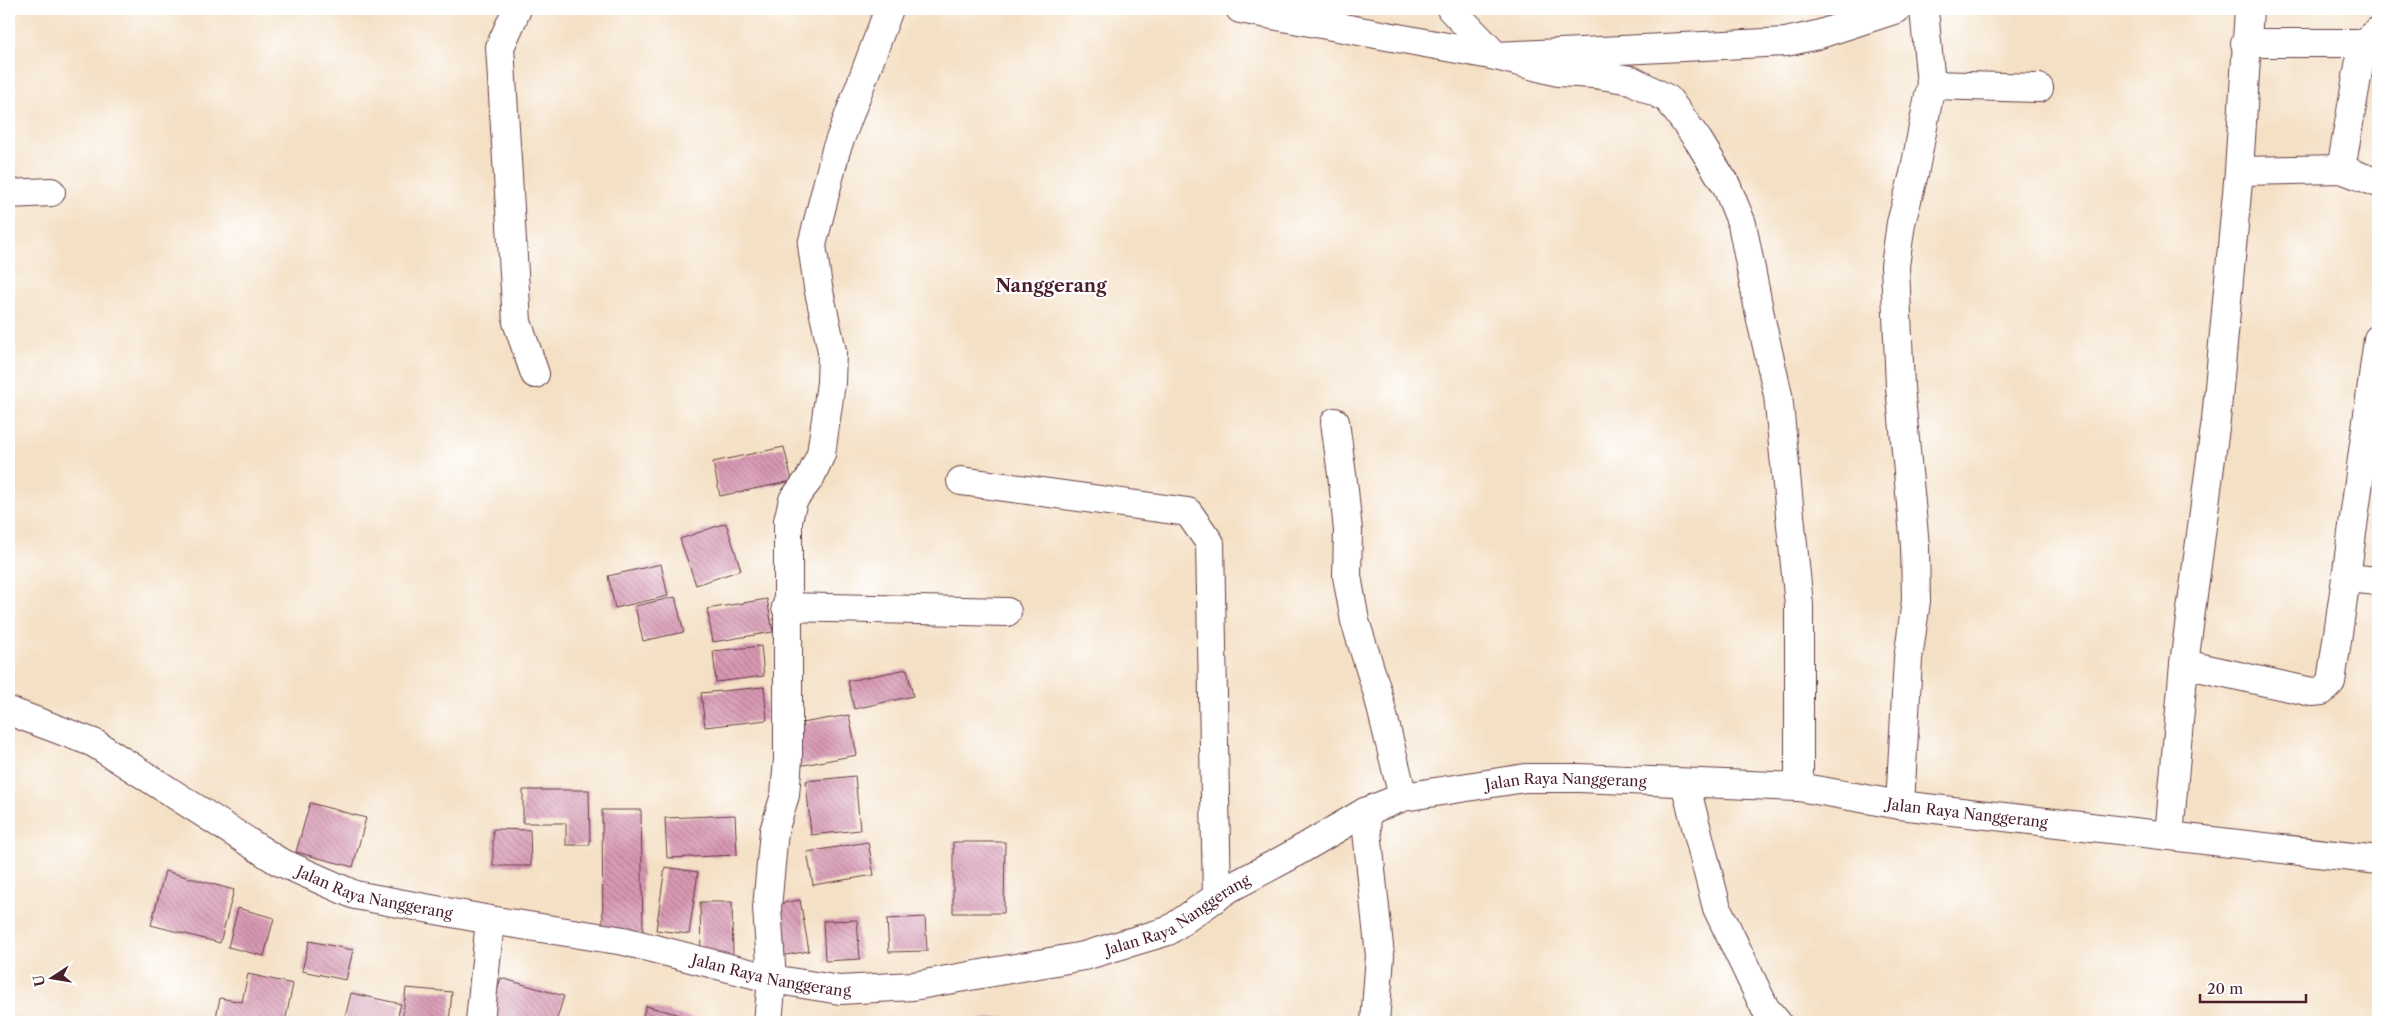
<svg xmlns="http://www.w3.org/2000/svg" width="2387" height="1031" font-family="'Libre Caslon Text',serif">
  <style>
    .building { fill: url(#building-back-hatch) }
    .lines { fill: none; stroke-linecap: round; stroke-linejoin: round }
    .street-casing { stroke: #643c42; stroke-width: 30 }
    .secondary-casing { stroke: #643c42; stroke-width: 30 }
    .street { stroke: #fff; stroke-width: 28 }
    .secondary { stroke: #fff; stroke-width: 28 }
    .labels { text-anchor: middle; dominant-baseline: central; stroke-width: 4.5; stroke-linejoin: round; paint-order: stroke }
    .street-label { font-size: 15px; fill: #4a1f2b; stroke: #fff }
    .quarter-label { font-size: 18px; font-weight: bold; fill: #4a1f2b; stroke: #fff }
  </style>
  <defs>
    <pattern id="building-back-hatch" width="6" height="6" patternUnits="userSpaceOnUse" patternTransform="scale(1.25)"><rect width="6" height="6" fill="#d899b3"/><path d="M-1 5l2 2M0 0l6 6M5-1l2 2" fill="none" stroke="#b17c92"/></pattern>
  </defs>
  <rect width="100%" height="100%" fill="#fff"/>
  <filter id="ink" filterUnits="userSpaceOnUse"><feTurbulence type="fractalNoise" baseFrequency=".02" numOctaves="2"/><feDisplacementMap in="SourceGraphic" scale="10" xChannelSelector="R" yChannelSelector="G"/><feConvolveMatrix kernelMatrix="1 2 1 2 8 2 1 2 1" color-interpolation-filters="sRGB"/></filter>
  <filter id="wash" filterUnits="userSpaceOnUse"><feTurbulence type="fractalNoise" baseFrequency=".0096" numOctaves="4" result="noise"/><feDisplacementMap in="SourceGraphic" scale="20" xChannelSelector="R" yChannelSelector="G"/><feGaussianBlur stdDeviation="1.12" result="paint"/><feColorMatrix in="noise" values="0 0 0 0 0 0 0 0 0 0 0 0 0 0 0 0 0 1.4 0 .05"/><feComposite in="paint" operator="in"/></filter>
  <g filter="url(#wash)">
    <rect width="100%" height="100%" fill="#f4e0c5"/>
    <g id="blocks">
      <g class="building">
        <polygon points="784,447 792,481 720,496 713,462"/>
        <polygon points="726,523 741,570 696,585 680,539"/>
        <polygon points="661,564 668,596 615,608 608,576"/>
        <polygon points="675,597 684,632 643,641 635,606"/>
        <polygon points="767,599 773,632 713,642 707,609"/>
        <polygon points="761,646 764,676 716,682 713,651"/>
        <polygon points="907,669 913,696 854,709 848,681"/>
        <polygon points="764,687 767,720 705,727 701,693"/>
        <polygon points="849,715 857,755 798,766 790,725"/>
        <polygon points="855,776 860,830 811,835 806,781"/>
        <polygon points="523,790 589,790 590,845 566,845 566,823 523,823"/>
        <polygon points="310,803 366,818 353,867 296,852"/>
        <polygon points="602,810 641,810 643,934 603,935"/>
        <polygon points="735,815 737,855 667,858 665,818"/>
        <polygon points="493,829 530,830 531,866 493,866"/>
        <polygon points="868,842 874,875 813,885 807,852"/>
        <polygon points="953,842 1005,842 1004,913 953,913"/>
        <polygon points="665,867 698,872 689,934 656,930"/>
        <polygon points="165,871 234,890 220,943 151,925"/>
        <polygon points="800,900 809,951 780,956 771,905"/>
        <polygon points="700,902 732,902 733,958 701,958"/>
        <polygon points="238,908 274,918 264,956 228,947"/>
        <polygon points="925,917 927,951 889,952 887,919"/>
        <polygon points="857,920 860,959 825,961 823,921"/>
        <polygon points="309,941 353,950 346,980 302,971"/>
        <polygon points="248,974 293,984 285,1022 215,1022 220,998 242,1002"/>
        <polygon points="501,978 564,996 556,1022 488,1022"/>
        <polygon points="406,988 452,992 449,1022 402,1022"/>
        <polygon points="351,993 401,1004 396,1022 344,1022"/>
        <polygon points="646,1006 707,1022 641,1022"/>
        <polygon points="1000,1017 1001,1022 971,1022 970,1021"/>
      </g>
    </g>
  </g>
  <g filter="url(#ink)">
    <use href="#blocks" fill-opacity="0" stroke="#643c42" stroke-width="1"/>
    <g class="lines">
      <g class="street-casing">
        <g id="street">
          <polyline points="517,9 500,47 517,322 535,374"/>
          <polyline points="1240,9 1496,56 1558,72 1594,74 1631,80 1668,99 1698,140 1727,187 1742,224 1761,320 1778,395 1799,605 1799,787"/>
          <polyline points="1451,9 1496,56 1786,42 1817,35 1897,9"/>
          <polyline points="2245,43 2363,43 2378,31"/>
          <polyline points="1931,85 2039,88"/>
          <polyline points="2341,169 2363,43"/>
          <polyline points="2239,171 2341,169 2378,183"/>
          <polyline points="9,194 51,192"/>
          <polyline points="1335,422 1344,490 1348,531 1347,576 1355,621 1377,691 1403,797"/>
          <polyline points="961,481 1188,512 1210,543 1217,897"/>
          <polyline points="2346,578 2378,339"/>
          <polyline points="786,607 1007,612"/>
          <polyline points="2184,664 2312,692 2322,691 2331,682 2346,578 2378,581"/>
          <polyline points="1685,783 1717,908 1765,1008 1777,1022"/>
          <polyline points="1900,805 1908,659 1916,601 1915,546 1900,387 1895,266 1901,223 1914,174 1931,85 1924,9"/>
          <polyline points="1365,812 1380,956 1375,1022"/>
          <polyline points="2169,836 2184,664 2216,420 2239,171 2249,9"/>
          <polyline points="480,1022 490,920"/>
          <polyline points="768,1022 772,979 767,908 774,831 785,795 788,759 788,521 793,500 810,478 821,454 831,383 832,351 818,287 812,245 836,150 889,9"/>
        </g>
      </g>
      <g class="secondary-casing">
        <g id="secondary">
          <path id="s1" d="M9 711 94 743 278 861 355 895 490 920 624 941 772 979 840 990 913 986 1084 956 1168 931 1228 889 1288 857 1365 812 1403 797 1525 778H1579L1799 787 1900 805 2378 860"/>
        </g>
      </g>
      <use href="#street" class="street"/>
      <use href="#secondary" class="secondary"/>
    </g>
  </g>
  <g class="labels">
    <g class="street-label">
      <text stroke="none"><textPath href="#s1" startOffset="1658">Jalan Raya Nanggerang</textPath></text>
      <text stroke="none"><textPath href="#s1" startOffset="2062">Jalan Raya Nanggerang</textPath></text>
      <text stroke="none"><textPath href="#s1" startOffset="412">Jalan Raya Nanggerang</textPath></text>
      <text stroke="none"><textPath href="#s1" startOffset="1238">Jalan Raya Nanggerang</textPath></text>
      <text stroke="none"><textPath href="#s1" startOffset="818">Jalan Raya Nanggerang</textPath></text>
    </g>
    <g class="quarter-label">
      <text x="1051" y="286">Nanggerang</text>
    </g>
  </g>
  <rect width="2387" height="1031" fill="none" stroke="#fff" stroke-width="30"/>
  <g transform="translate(52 978) rotate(258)" stroke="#ffffff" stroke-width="4" paint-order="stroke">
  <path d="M0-4L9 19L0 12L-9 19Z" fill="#4a1f2b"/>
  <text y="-8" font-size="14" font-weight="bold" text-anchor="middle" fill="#4a1f2b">U</text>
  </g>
  <path d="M2200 994v8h106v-8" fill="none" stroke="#4a1f2b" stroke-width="2.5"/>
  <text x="2207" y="994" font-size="15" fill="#4a1f2b" stroke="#ffffff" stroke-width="4" paint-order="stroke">20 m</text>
</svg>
